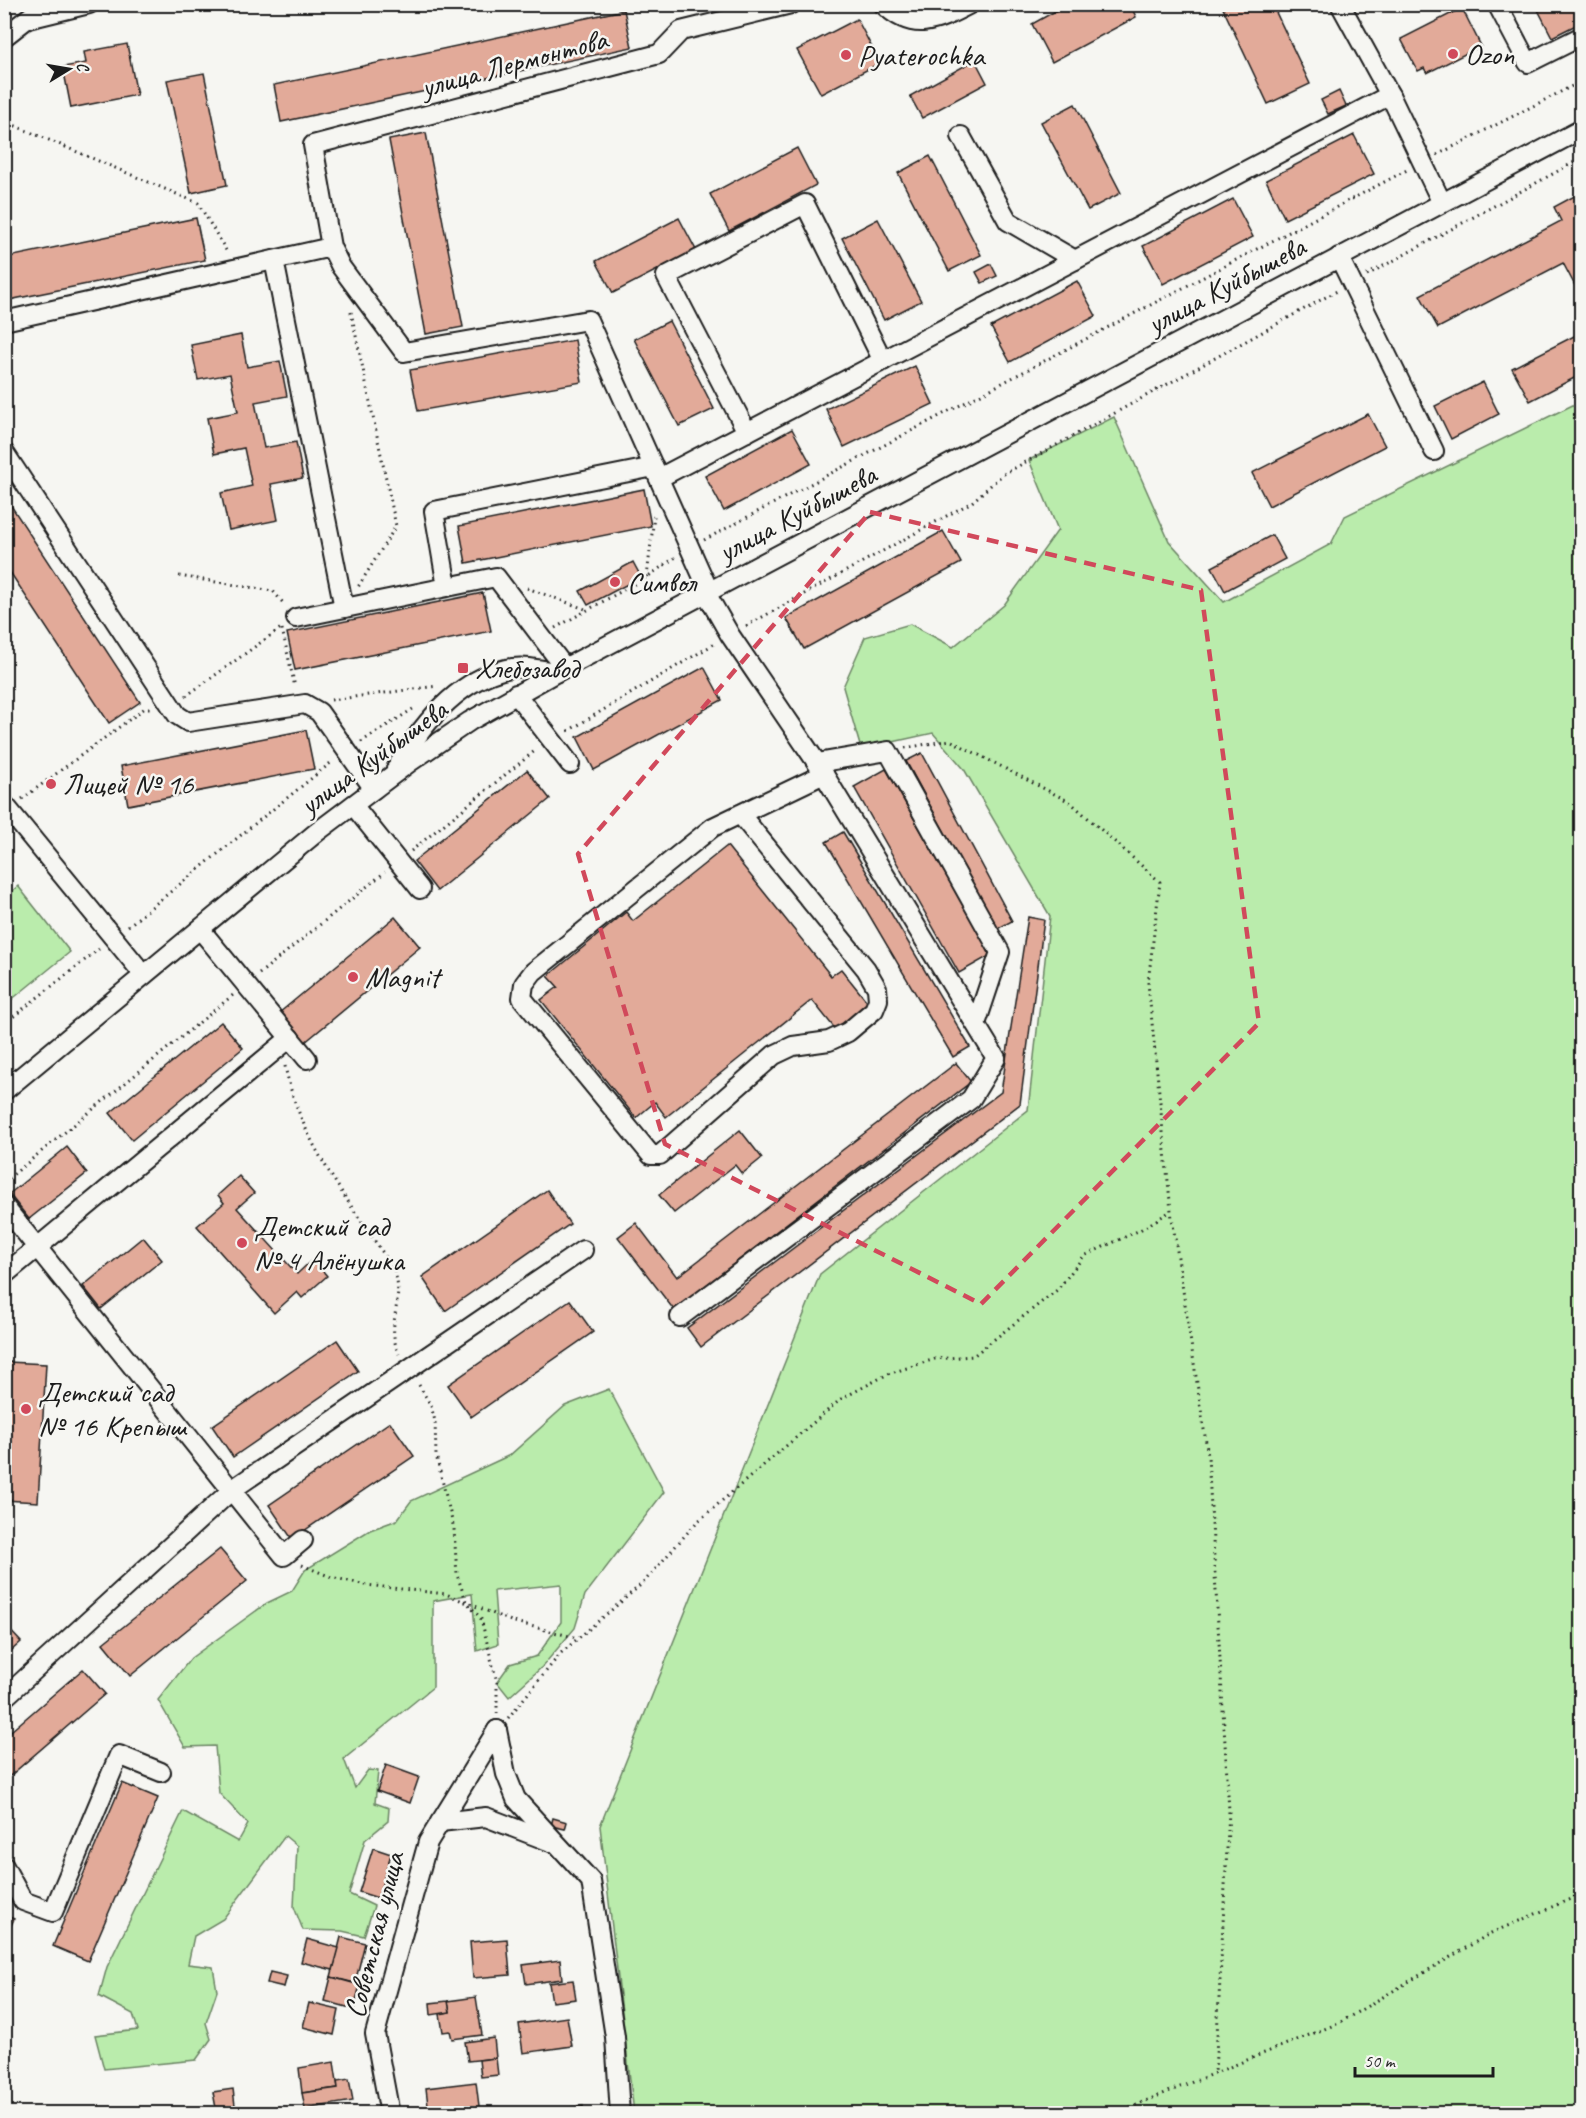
<svg xmlns="http://www.w3.org/2000/svg" width="1586" height="2118" font-family="Caveat,sans-serif">
  <style>
    .green { fill: #baecac; stroke: #6b8464; stroke-width: 1.5 }
    .building { fill: #e2aa99; stroke: #1c1c1c; stroke-width: 1.5 }
    .lines { fill: none; stroke-linecap: round; stroke-linejoin: round }
    .minor-casing { stroke: #1c1c1c; stroke-width: 22 }
    .path { stroke: #1c1c1c; stroke-width: 3; stroke-dasharray: 1.5 4.5; stroke-linecap: butt }
    .minor { stroke: #f6f6f2; stroke-width: 18 }
    .marked { fill: none; stroke: #d1495b; stroke-width: 4.5; stroke-dasharray: 12 8; stroke-linejoin: round }
    .poi-dot { fill: #d1495b; stroke: #f6f6f2; stroke-width: 2 }
    .labels { text-anchor: middle; dominant-baseline: central; stroke-width: 5; stroke-linejoin: round; paint-order: stroke }
    .poi-label { font-size: 30px; fill: #1c1c1c; stroke: #f6f6f2; text-anchor: start }
    .street-label { font-size: 30px; fill: #1c1c1c; stroke: #f6f6f2 }
  </style>
  <rect width="100%" height="100%" fill="#f6f6f2"/>
  <filter id="ink" filterUnits="userSpaceOnUse"><feTurbulence type="fractalNoise" baseFrequency=".0167" numOctaves="2"/><feDisplacementMap in="SourceGraphic" scale="12" xChannelSelector="R" yChannelSelector="G"/><feConvolveMatrix kernelMatrix="1 2 1 2 8 2 1 2 1" color-interpolation-filters="sRGB"/></filter>
  <g filter="url(#ink)">
    <g class="green">
      <polygon points="1581,401 1581,2113 634,2113 600,1826 820,1274 1028,1110 1050,916 964,769 933,733 861,749 843,687 865,637 910,624 953,647 1004,605 1058,530 1029,460 1114,417 1169,541 1224,602 1331,544 1345,516"/>
      <polygon points="18,886 70,952 5,1005 5,897"/>
      <polygon points="609,1389 664,1492 585,1595 575,1628 542,1667 509,1697 497,1682 510,1664 537,1656 561,1622 561,1584 494,1591 498,1644 477,1651 472,1594 433,1601 433,1687 344,1759 355,1788 368,1770 378,1771 375,1803 389,1808 388,1821 365,1840 349,1894 374,1906 364,1936 342,1931 303,1930 294,1907 297,1846 285,1836 223,1919 194,1936 188,1964 213,1967 217,1991 206,2023 211,2039 196,2060 104,2069 95,2035 138,2030 133,2014 99,1996 107,1967 183,1811 238,1842 248,1824 219,1793 215,1746 185,1747 158,1700 191,1658 267,1603 292,1591 305,1570 370,1530 397,1520 411,1501 510,1455 565,1406"/>
    </g>
    <g class="building">
      <polygon points="1068,4 1130,4 1136,17 1052,62 1032,24"/>
      <polygon points="1221,4 1272,4 1310,84 1268,104"/>
      <polygon points="1535,4 1582,4 1582,22 1552,37"/>
      <polygon points="1462,8 1481,46 1427,73 1424,68 1418,71 1401,39"/>
      <polygon points="624,10 632,47 281,122 274,85"/>
      <polygon points="857,19 880,63 821,94 797,50"/>
      <polygon points="127,44 137,95 71,108 63,67 86,63 84,52"/>
      <polygon points="975,60 987,83 922,118 910,96"/>
      <polygon points="204,73 227,185 191,193 167,80"/>
      <polygon points="1339,91 1346,106 1328,114 1321,100"/>
      <polygon points="1075,104 1121,193 1088,210 1041,122"/>
      <polygon points="426,133 463,327 426,334 389,140"/>
      <polygon points="1354,135 1374,174 1285,219 1266,180"/>
      <polygon points="797,148 816,185 729,231 710,194"/>
      <polygon points="930,156 981,255 949,271 898,173"/>
      <polygon points="1582,192 1582,299 1563,263 1438,328 1420,295 1561,221 1554,207"/>
      <polygon points="1233,199 1253,237 1163,284 1143,246"/>
      <polygon points="196,218 205,260 4,301 4,258"/>
      <polygon points="679,218 696,250 613,293 596,261"/>
      <polygon points="878,219 921,301 884,320 842,238"/>
      <polygon points="991,264 997,276 982,283 976,272"/>
      <polygon points="1077,281 1096,316 1010,362 991,327"/>
      <polygon points="669,321 714,409 679,426 634,339"/>
      <polygon points="1582,332 1582,374 1530,401 1512,368"/>
      <polygon points="241,335 247,367 280,361 287,396 255,402 264,448 296,442 303,478 271,484 278,520 229,530 221,493 252,486 244,448 214,454 207,418 238,412 230,374 198,380 191,345"/>
      <polygon points="575,340 582,382 418,411 410,370"/>
      <polygon points="915,366 933,404 844,447 826,409"/>
      <polygon points="1483,382 1499,414 1451,439 1435,406"/>
      <polygon points="1368,414 1385,446 1269,506 1252,473"/>
      <polygon points="792,429 811,464 724,511 705,476"/>
      <polygon points="644,489 651,526 466,563 459,526"/>
      <polygon points="4,495 140,702 109,723 4,563"/>
      <polygon points="943,531 961,563 804,649 786,618"/>
      <polygon points="1272,535 1285,559 1225,591 1212,567"/>
      <polygon points="633,562 641,577 588,605 580,591"/>
      <polygon points="483,593 491,631 295,670 287,633"/>
      <polygon points="704,667 722,700 594,770 577,737"/>
      <polygon points="306,730 314,769 128,805 121,766"/>
      <polygon points="922,753 1012,921 997,929 906,761"/>
      <polygon points="886,769 991,955 959,973 854,787"/>
      <polygon points="527,770 550,799 437,891 414,861"/>
      <polygon points="843,832 970,1047 953,1057 826,842"/>
      <polygon points="727,846 831,976 841,969 869,1004 836,1030 812,1000 666,1117 655,1102 636,1118 541,1000 558,987 548,976 626,912 633,921"/>
      <polygon points="395,917 420,947 304,1043 279,1013"/>
      <polygon points="1028,917 1044,920 1020,1104 701,1347 687,1328 1001,1092"/>
      <polygon points="221,1022 243,1048 132,1140 110,1113"/>
      <polygon points="956,1063 971,1082 674,1310 618,1237 636,1223 677,1277"/>
      <polygon points="740,1130 762,1158 742,1174 735,1165 674,1213 659,1195"/>
      <polygon points="67,1147 87,1173 29,1219 9,1194"/>
      <polygon points="239,1176 254,1193 237,1208 297,1274 313,1259 327,1276 302,1298 297,1292 274,1313 197,1226 224,1203 218,1195"/>
      <polygon points="547,1190 570,1224 445,1311 422,1277"/>
      <polygon points="143,1237 162,1260 101,1309 83,1286"/>
      <polygon points="570,1300 593,1332 471,1417 448,1385"/>
      <polygon points="337,1340 358,1371 233,1457 212,1426"/>
      <polygon points="8,1362 46,1364 38,1502 4,1500"/>
      <polygon points="390,1422 414,1456 292,1539 269,1505"/>
      <polygon points="220,1549 247,1581 130,1676 103,1643"/>
      <polygon points="4,1624 21,1642 4,1657"/>
      <polygon points="83,1669 105,1694 4,1781 4,1737"/>
      <polygon points="386,1765 419,1777 410,1803 377,1791"/>
      <polygon points="122,1783 158,1798 88,1961 53,1946"/>
      <polygon points="553,1818 567,1822 565,1829 551,1826"/>
      <polygon points="373,1848 391,1854 378,1898 359,1892"/>
      <polygon points="4,1915 14,1919 7,1934 4,1933"/>
      <polygon points="341,1937 365,1943 355,1983 331,1977"/>
      <polygon points="307,1939 339,1948 333,1970 301,1962"/>
      <polygon points="507,1939 510,1975 473,1978 470,1942"/>
      <polygon points="560,1960 562,1979 526,1984 523,1965"/>
      <polygon points="270,1972 287,1976 284,1987 267,1983"/>
      <polygon points="331,1977 360,1985 354,2009 325,2001"/>
      <polygon points="573,1980 576,1999 552,2002 549,1983"/>
      <polygon points="476,1997 482,2035 452,2039 450,2031 443,2032 440,2014 450,2012 448,2001"/>
      <polygon points="448,2001 450,2012 431,2015 430,2003"/>
      <polygon points="309,2003 339,2010 334,2035 303,2027"/>
      <polygon points="567,2017 572,2046 523,2053 519,2024"/>
      <polygon points="494,2038 496,2058 468,2061 465,2042"/>
      <polygon points="496,2058 498,2075 481,2077 479,2060"/>
      <polygon points="334,2062 338,2088 302,2093 299,2068"/>
      <polygon points="349,2079 353,2101 305,2109 302,2093 338,2088 337,2081"/>
      <polygon points="476,2082 480,2114 429,2114 426,2088"/>
      <polygon points="233,2089 236,2114 217,2114 213,2092"/>
      <polygon points="583,2106 584,2114 569,2114 568,2108"/>
      <polygon points="150,2110 151,2114 126,2114"/>
    </g>
    <g class="lines">
      <g class="minor-casing">
        <g id="minor">
          <path d="M883 4C914 34 937 21 970 4"/>
          <polyline points="1340,4 1390,95 1442,203"/>
          <polyline points="1497,4 1528,63 1582,36"/>
          <polyline points="28,19 89,4"/>
          <polyline points="4,37 36,12"/>
          <polyline points="961,136 1008,221 1075,260"/>
          <polyline points="1339,257 1434,451"/>
          <polyline points="274,260 344,608"/>
          <polyline points="4,321 331,247"/>
          <polyline points="747,432 666,276 805,204 883,361"/>
          <polyline points="4,452 177,715 188,722 305,704 319,712 374,789"/>
          <polyline points="659,478 1390,95"/>
          <polyline points="447,587 434,511 654,467"/>
          <polyline points="709,591 588,320 404,352 341,267 331,247 313,145 659,54 681,31 791,4"/>
          <polyline points="296,618 496,577 565,668"/>
          <polyline points="516,694 570,764"/>
          <polyline points="817,763 888,751 1000,952 976,1024"/>
          <path d="M396 769C420 727 456 681 506 669 523 665 541 670 557 672"/>
          <polyline points="4,804 144,975"/>
          <polyline points="353,805 420,889"/>
          <polyline points="740,814 866,969 877,988 878,1000 874,1010 848,1032 829,1041 793,1046 774,1055 660,1155 651,1155 522,998 524,984 533,972 713,827 824,774"/>
          <polyline points="200,929 307,1059"/>
          <polyline points="4,1091 317,832 410,762 470,721 557,672 1582,129"/>
          <polyline points="4,1206 284,1556 303,1540"/>
          <polyline points="4,1275 290,1038"/>
          <polyline points="680,1317 971,1099 996,1058 817,763 730,635 706,593"/>
          <polyline points="4,1698 233,1489 583,1250"/>
          <polyline points="497,1730 506,1774 516,1799 591,1881 615,2037 620,2114"/>
          <polyline points="440,1822 486,1817 551,1842"/>
          <polyline points="4,1866 23,1901 53,1912 119,1755 161,1772"/>
          <polyline points="390,2114 375,2034 428,1842 497,1730"/>
        </g>
      </g>
      <g class="path">
        <polyline points="4,121 198,203 227,252"/>
        <polyline points="1437,155 1582,81"/>
        <polyline points="1367,275 1582,158"/>
        <polyline points="351,312 396,526 358,587"/>
        <polyline points="704,540 1407,170"/>
        <polyline points="179,576 273,591 284,604"/>
        <polyline points="647,577 654,516"/>
        <polyline points="527,588 588,610"/>
        <polyline points="746,626 972,502 1002,475 1337,291"/>
        <polyline points="555,628 647,577 676,557"/>
        <polyline points="282,629 295,687"/>
        <polyline points="186,696 281,628"/>
        <polyline points="331,700 437,686"/>
        <polyline points="568,731 714,644"/>
        <polyline points="361,742 416,707"/>
        <polyline points="905,748 950,740 1070,802 1160,882 1148,983 1171,1211 1208,1456 1229,1811 1215,2073"/>
        <polyline points="22,799 145,708 150,708"/>
        <polyline points="411,851 536,750"/>
        <polyline points="128,926 333,761"/>
        <polyline points="259,974 385,872"/>
        <polyline points="4,1024 99,949"/>
        <path d="M285 1066C300 1142 351 1204 393 1268 407 1300 384 1322 399 1354"/>
        <polyline points="4,1182 233,995"/>
        <polyline points="419,1385 431,1406 435,1421 436,1455 454,1529 457,1575 466,1601 481,1619 497,1682 497,1714"/>
        <polyline points="302,1565 331,1577 366,1585 446,1594 511,1621 577,1638"/>
        <polyline points="508,1718 561,1653 643,1583 696,1523 841,1399 888,1374 935,1359 973,1356 1057,1290 1084,1256 1140,1230 1171,1211"/>
        <polyline points="1113,2114 1339,2023 1491,1933 1582,1894"/>
      </g>
      <use href="#minor" class="minor"/>
    </g>
  </g>
  <path class="marked" d="M870 512 1201 590 1259 1023 981 1304 665 1144 578 854Z"/>
  <g class="poi-dot">
    <circle cx="1453" cy="54" r="6"/>
    <circle cx="846" cy="55" r="6"/>
    <circle cx="615" cy="582" r="6"/>
    <rect x="457" y="662" width="12" height="12" rx="3"/>
    <circle cx="51" cy="784" r="6"/>
    <circle cx="353" cy="977" r="6"/>
    <circle cx="242" cy="1243" r="6"/>
    <circle cx="26" cy="1409" r="6"/>
  </g>
  <g class="labels">
    <g class="poi-label">
      <text x="1465" y="54">Ozon</text>
      <text x="858" y="55">Pyaterochka</text>
      <text x="627" y="582">Символ</text>
      <text x="475" y="668">Хлебозавод</text>
      <text x="63" y="784">Лицей № 16</text>
      <text x="365" y="977">Magnit</text>
      <text x="254" y="1226">Детский сад<tspan x="254" dy="34">№ 4 Алёнушка</tspan></text>
      <text x="38" y="1392">Детский сад<tspan x="38" dy="34">№ 16 Крепыш</tspan></text>
    </g>
    <g class="street-label">
      <text transform="translate(514 63) rotate(-15)">улица Лермонтова</text>
      <text transform="translate(1226 285) rotate(-28)">улица Куйбышева</text>
      <text transform="translate(797 513) rotate(-28)">улица Куйбышева</text>
      <text transform="translate(373 757) rotate(-36)">улица Куйбышева</text>
      <text transform="translate(374 1935) rotate(-76)">Советская улица</text>
    </g>
  </g>
  <rect width="1586" height="2118" fill="none" stroke="#f6f6f2" stroke-width="24"/>
  <rect x="12" y="12" width="1562" height="2094" fill="none" stroke="#1c1c1c" stroke-width="2" filter="url(#ink)"/>
  <g transform="translate(69 69) rotate(79)" stroke="#f6f6f2" stroke-width="4.5" paint-order="stroke">
  <path d="M0-4.5L10 22L0 15L-10 22Z" fill="#1c1c1c"/>
  <text y="-9" font-size="16" font-weight="bold" text-anchor="middle" fill="#1c1c1c">С</text>
  </g>
  <path d="M1355 2067v9h138v-9" fill="none" stroke="#1c1c1c" stroke-width="3"/>
  <text x="1364" y="2067" font-size="18" fill="#1c1c1c" stroke="#f6f6f2" stroke-width="4.5" paint-order="stroke">50 m</text>
</svg>
